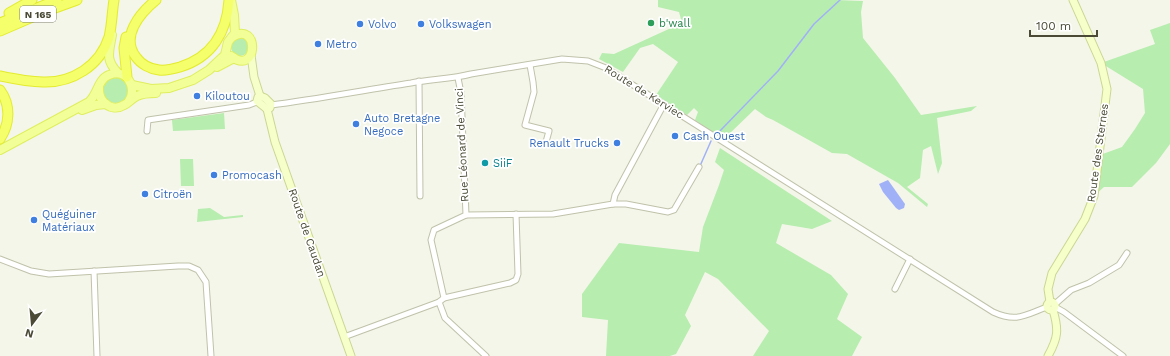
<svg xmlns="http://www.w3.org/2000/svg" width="1170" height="356" font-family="'Work Sans',sans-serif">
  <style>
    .green { fill: #b7edaf }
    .water { fill: #a1b1f7 }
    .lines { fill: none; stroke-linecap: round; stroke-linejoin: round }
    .stream { stroke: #a1b1f7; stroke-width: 1.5 }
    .street-casing { stroke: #c0c2aa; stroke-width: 7 }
    .secondary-casing { stroke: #ccd693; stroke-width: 9 }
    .primary-casing { stroke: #dfee5f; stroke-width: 10 }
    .highway-casing { stroke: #e3eb2e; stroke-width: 11 }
    .street { stroke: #fff; stroke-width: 5 }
    .secondary { stroke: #f6ffca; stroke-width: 7 }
    .primary { stroke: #f2ff99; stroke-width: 8 }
    .highway { stroke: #f4ff6b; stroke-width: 9 }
    .leisure-dot { fill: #2e9e5b; stroke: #fff; stroke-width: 1.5 }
    .shop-dot { fill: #3f7fe0; stroke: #fff; stroke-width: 1.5 }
    .culture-dot { fill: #0f9aa8; stroke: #fff; stroke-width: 1.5 }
    .labels { text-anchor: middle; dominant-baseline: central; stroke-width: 3.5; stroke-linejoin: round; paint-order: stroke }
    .shield { fill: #fff; stroke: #808072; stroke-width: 1 }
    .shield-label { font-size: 10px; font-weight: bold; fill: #4a4a36 }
    .leisure-label { font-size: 11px; fill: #27864d; stroke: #fff; text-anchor: start }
    .shop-label { font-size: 11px; fill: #366cbe; stroke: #fff; text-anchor: start }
    .street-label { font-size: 11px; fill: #4a4a36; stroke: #fff }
    .culture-label { font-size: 11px; fill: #0d838f; stroke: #fff; text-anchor: start }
  </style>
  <rect width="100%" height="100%" fill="#f4f6e9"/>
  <g class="green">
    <polygon points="658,0 836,0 863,1 861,12 863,38 895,78 921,115 977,106 971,111 937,118 942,163 938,174 931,146 923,150 920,178 907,187 928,204 927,207 898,183 847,154 832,153 773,120 766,117 755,109 727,136 722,132 715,134 695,120 698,112 694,108 687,115 656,95 678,62 653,44 640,48 623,72 599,59 602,53 614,54 682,23 679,12 658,7"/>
    <polygon points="1170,23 1170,144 1156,163 1132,187 1104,187 1094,196 1100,155 1122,147 1135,129 1145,113 1143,89 1101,63 1155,44 1150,30"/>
    <circle cx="240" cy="47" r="9"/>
    <circle cx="116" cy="90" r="13"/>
    <polygon points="224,113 225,129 173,131 172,120"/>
    <polygon points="720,148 832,221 812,229 782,224 776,243 831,275 848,294 837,319 862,337 852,356 753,356 769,331 718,279 705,272 685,315 691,326 676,354 670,356 606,356 608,320 582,317 582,294 619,243 699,252 703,227 719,185 724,170 715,162"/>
    <polygon points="180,159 193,159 194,186 181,186"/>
    <polygon points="210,208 224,217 243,215 243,217 197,222 198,209"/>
  </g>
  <polygon class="water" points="888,180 905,204 904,208 899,210 896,208 883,192 879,184"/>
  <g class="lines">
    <g class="stream">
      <polyline points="717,134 778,71 814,24 840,0"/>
      <polyline points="700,166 711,141"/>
    </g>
    <g class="street-casing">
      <g id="street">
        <polyline points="530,65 533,82 534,92 525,125 549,131 546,142"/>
        <polyline points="419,81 420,196"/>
        <path d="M271 105C318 99 364 90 411 83 431 79 452 79 471 74L562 59 588 61 606 68 993 312C1017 323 1025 315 1047 307"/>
        <polyline points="147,131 148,120 249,105 257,102"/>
        <polyline points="613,204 615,195 664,104"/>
        <polyline points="466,215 553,214 613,204 626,204 668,212 674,210 699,167"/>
        <polyline points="0,259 31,271 49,274 178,266 189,266 198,270 206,282 211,356"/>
        <polyline points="94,271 97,356"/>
        <polyline points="895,289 910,259"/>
        <polyline points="444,298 510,283 516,280 518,274 516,214"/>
        <polyline points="439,302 445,318 486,356"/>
        <polyline points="1055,304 1071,290 1089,283 1119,265 1127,253"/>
        <polyline points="1055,307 1064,312 1123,356"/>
        <polyline points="344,337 439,302 444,298 431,240 434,230 466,215 461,93 458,78"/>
      </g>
    </g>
    <g class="secondary-casing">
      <g id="secondary">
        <polyline points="251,55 254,77 260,96"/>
        <polyline points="260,96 265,98 271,104 270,108 267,109"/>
        <polyline points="260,96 258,97 257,101 267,109"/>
        <polyline points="267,109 275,142 351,356"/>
        <circle cx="1051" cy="306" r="4"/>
        <polyline points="1050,302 1048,289 1052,273 1085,219 1094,196 1107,89 1101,63 1073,0"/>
        <path d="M1048 356C1058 338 1059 330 1053 310"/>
      </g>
    </g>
    <g class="primary-casing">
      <g id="primary">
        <path d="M112 35C109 52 105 60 118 73"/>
        <path d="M231 56C258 77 260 20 232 37"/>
        <polyline points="217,67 234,58"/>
        <polyline points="132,85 151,89 169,88 193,80 209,70 225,55 228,42 235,33 234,15 231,0"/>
        <path d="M99 88C98 101 111 113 124 105 129 103 132 98 137 96 143 93 150 93 156 93"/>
        <polyline points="82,110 96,105 106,104"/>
        <path d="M0 150 89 102C98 94 98 79 109 75 126 68 138 87 129 101"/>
      </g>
    </g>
    <g class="highway-casing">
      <g id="highway">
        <path d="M156 0C140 13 120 37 136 57 141 64 150 69 159 70 166 71 173 69 180 67 212 57 227 32 229 0"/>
        <polyline points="9,13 32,0"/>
        <polyline points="0,23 57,0"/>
        <polyline points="0,31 44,12 77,0"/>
        <polyline points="126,37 124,48 127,77"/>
        <path d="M0 76C14 79 28 82 43 82 72 83 100 66 109 37 112 25 112 12 114 0"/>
        <path d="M0 90C11 105 10 124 0 139"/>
      </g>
    </g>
    <use href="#street" class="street"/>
    <use href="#secondary" class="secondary"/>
    <use href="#primary" class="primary"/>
    <use href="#highway" class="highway"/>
  </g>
  <circle class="leisure-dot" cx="651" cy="23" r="4"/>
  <g class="shop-dot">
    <circle cx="360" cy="24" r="4"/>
    <circle cx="421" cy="24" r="4"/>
    <circle cx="318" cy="44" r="4"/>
    <circle cx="197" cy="96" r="4"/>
    <circle cx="356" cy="124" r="4"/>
    <circle cx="675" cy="136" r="4"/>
    <circle cx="617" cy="143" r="4"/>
    <circle cx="214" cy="175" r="4"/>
    <circle cx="145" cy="194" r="4"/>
    <circle cx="34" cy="220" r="4"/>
  </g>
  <circle class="culture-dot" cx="485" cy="163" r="4"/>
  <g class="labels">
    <rect class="shield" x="20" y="6" width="36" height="16" rx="3"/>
    <g class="shield-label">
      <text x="38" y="14">N 165</text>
    </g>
    <g class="leisure-label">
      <text x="659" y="23">b'wall</text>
    </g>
    <g class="shop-label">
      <text x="368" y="24">Volvo</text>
      <text x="429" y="24">Volkswagen</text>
      <text x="326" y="44">Metro</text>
      <text x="205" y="96">Kiloutou</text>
      <text x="364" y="118">Auto Bretagne<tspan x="364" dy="13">Negoce</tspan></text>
      <text x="683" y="136">Cash Ouest</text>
      <text x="609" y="143" text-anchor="end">Renault Trucks</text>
      <text x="222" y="175">Promocash</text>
      <text x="153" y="194">Citroën</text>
      <text x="42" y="214">Quéguiner<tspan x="42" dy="13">Matériaux</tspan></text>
    </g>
    <g class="street-label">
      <text transform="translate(644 92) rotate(32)">Route de Kerviec</text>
      <text transform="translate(462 145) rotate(-93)">Rue Léonard de Vinci</text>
      <text transform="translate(1098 153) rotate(-82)">Route des Sternes</text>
      <text transform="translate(307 233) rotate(71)">Route de Caudan</text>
    </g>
    <g class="culture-label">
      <text x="493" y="163">SiiF</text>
    </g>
  </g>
  <g transform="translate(32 324) rotate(196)" stroke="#ffffff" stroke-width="3" paint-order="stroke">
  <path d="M0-3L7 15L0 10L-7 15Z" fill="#4a4a36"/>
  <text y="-6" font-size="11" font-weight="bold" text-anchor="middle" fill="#4a4a36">N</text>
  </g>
  <path d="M1030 30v6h67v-6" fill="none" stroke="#4a4a36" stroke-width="2"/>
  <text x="1036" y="30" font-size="12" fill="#4a4a36" stroke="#ffffff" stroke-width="3" paint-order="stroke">100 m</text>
</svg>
